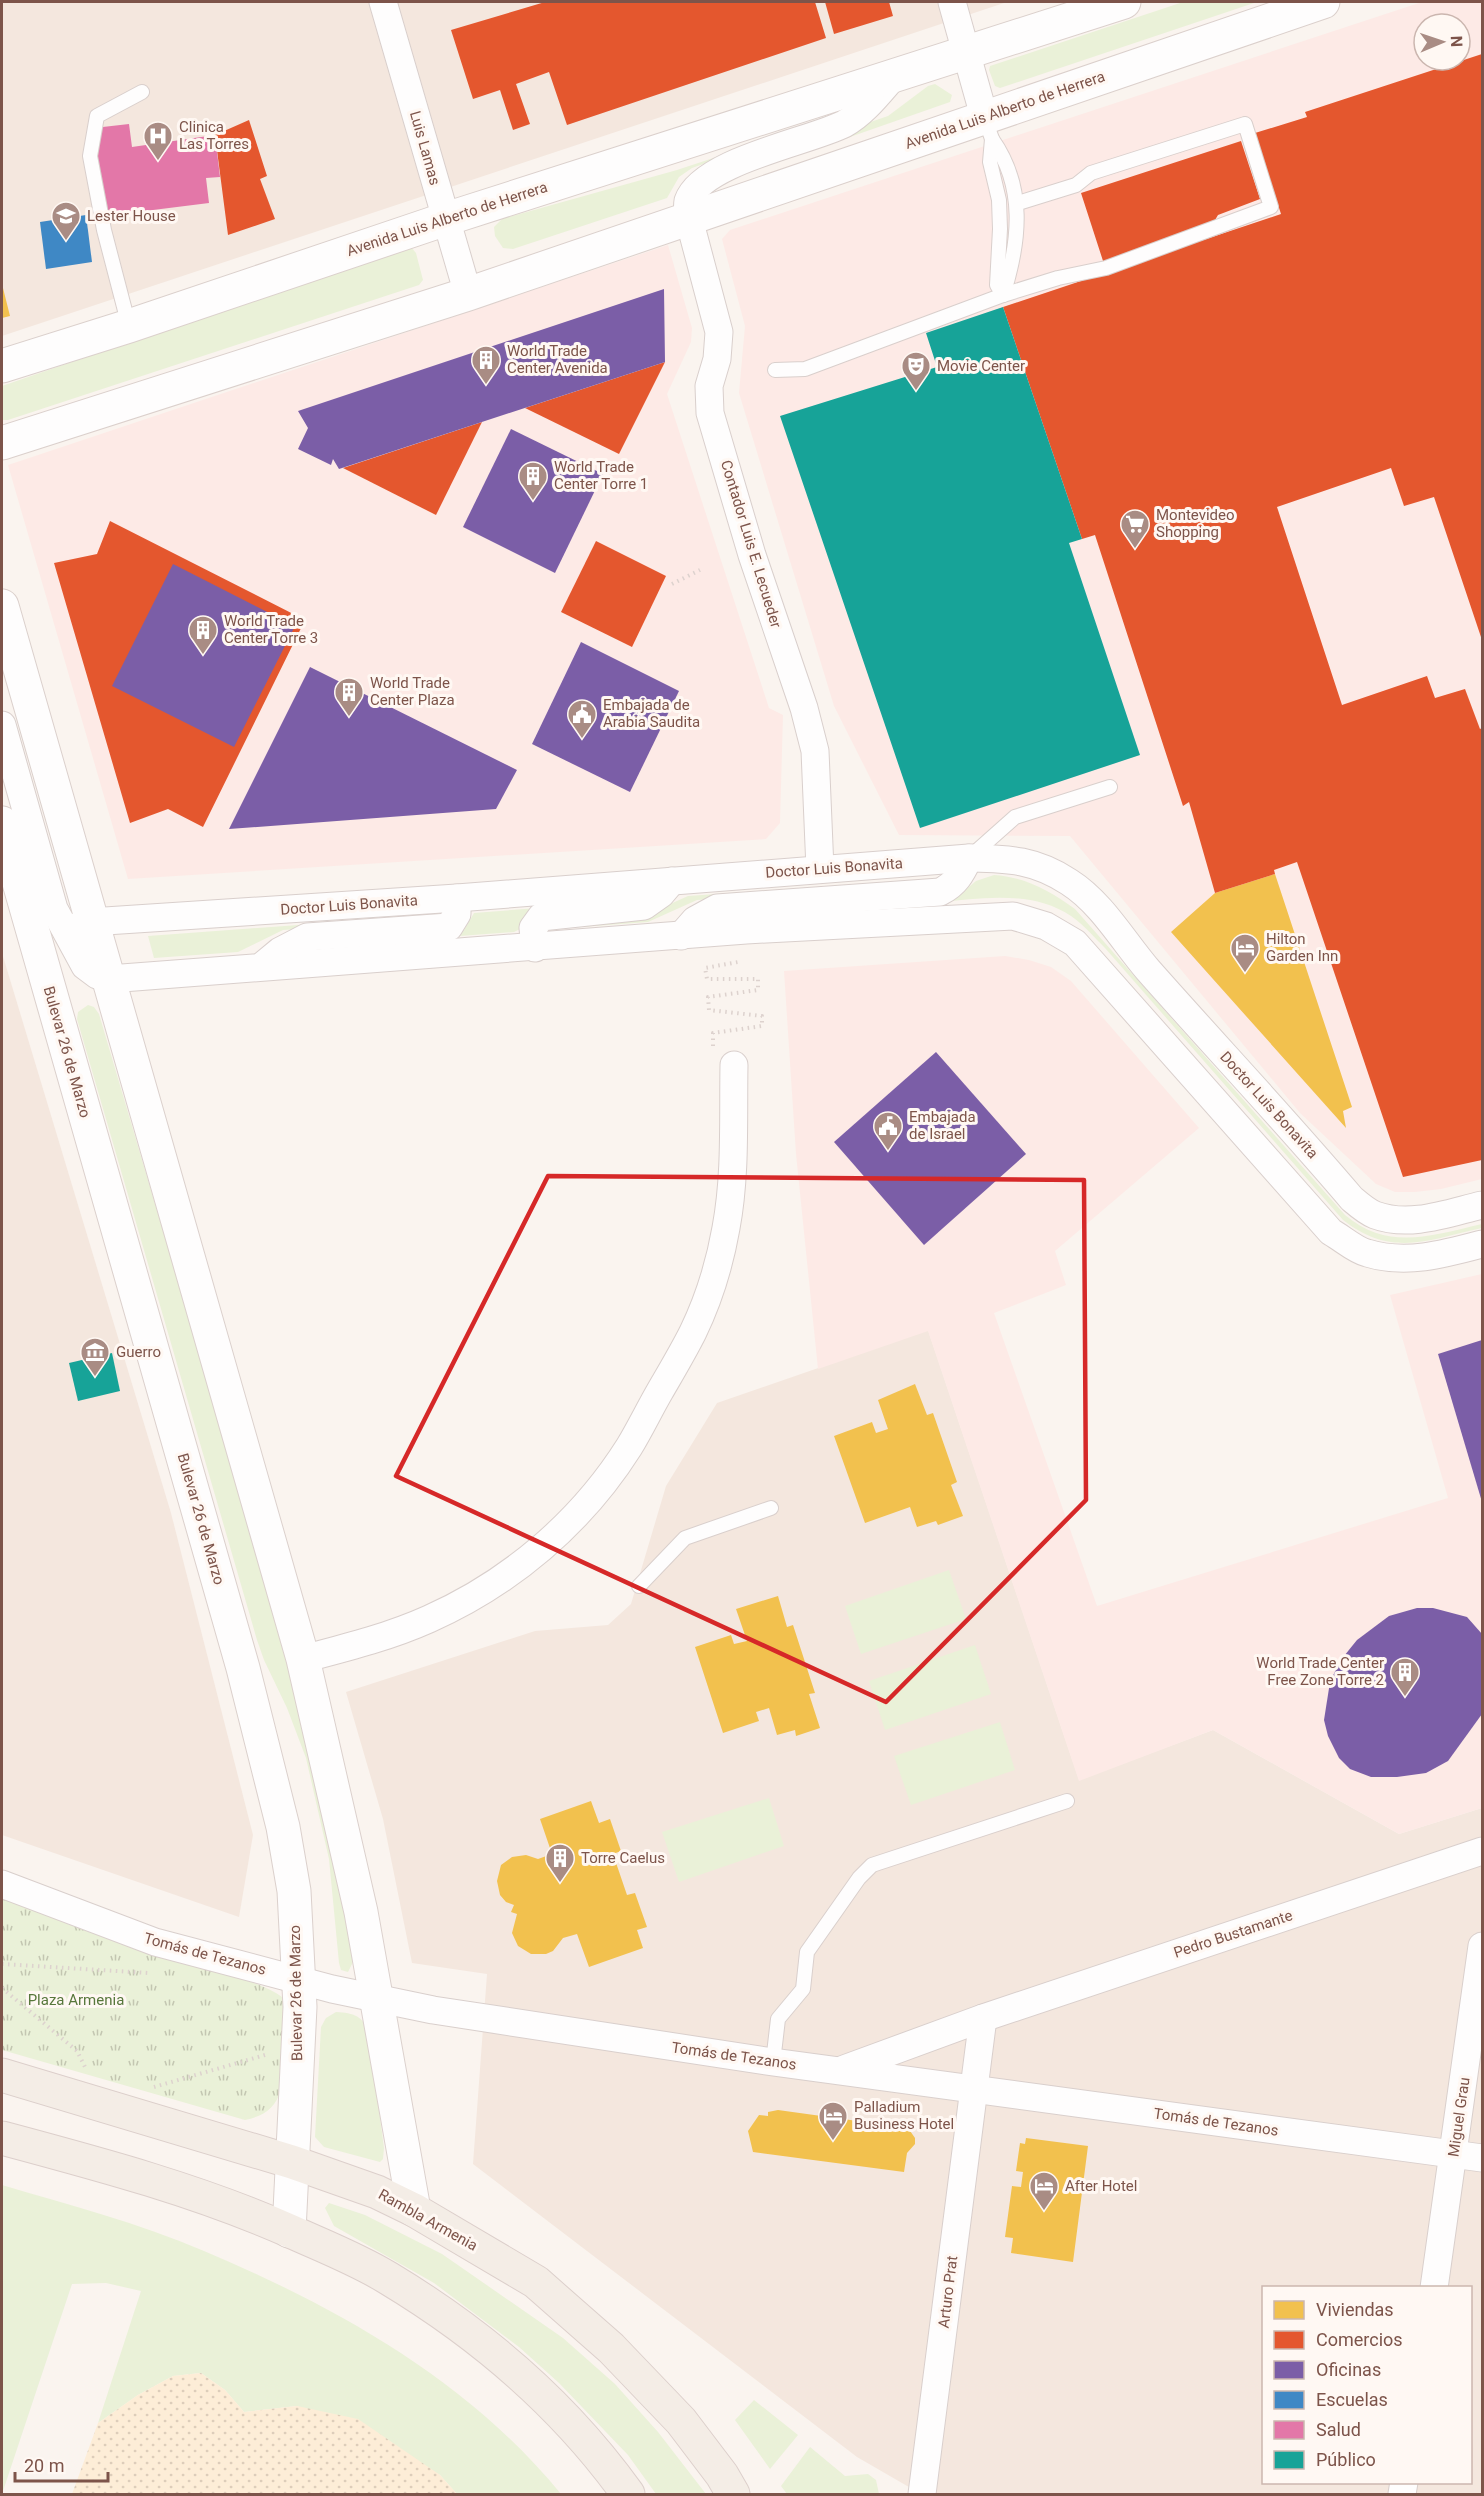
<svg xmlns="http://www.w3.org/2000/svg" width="1484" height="2496" font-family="Roboto,sans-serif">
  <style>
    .residential { fill: #f4e7de; fill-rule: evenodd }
    .commercial { fill: #fdeae6; fill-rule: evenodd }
    .grass { fill: #eaf1d8 }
    .sand { fill: url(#sand-dots) }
    .park { fill: url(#park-tufts) }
    .homes { fill: #f2c14e }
    .shops { fill: #e4572e }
    .offices { fill: #7b5ea7 }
    .schools { fill: #3f88c5 }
    .health { fill: #e377a8 }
    .public { fill: #17a398 }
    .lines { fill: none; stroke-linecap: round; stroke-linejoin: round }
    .lane-casing { stroke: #d9cfcc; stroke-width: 16 }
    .street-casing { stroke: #d9cfcc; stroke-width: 29 }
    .secondary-casing { stroke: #dbd0cc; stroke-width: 35 }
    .primary-casing { stroke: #dccfcb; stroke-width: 35 }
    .path { stroke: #ddd2ce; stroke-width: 4; stroke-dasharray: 1.5 4.5; stroke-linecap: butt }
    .lane { stroke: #fefdfd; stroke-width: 14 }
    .street { stroke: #fefdfd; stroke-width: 27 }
    .secondary { stroke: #fefdfd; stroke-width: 33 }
    .primary { stroke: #f4ede6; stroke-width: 33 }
    .marked { fill: none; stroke: #d62828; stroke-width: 4.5; stroke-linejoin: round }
    .labels { text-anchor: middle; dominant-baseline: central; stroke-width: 6; stroke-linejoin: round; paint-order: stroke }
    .street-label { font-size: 15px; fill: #7d544a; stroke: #fff8f3 }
    .poi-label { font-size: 15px; fill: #7d544a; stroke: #fff8f3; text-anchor: start }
    .park-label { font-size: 15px; fill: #57773b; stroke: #fff8f3 }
  </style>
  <defs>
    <pattern id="sand-dots" width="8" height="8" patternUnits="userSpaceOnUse" patternTransform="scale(1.5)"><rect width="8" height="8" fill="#fdedd7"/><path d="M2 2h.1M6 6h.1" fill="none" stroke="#ddcdba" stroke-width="1.8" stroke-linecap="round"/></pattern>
    <pattern id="park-tufts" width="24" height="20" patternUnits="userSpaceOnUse" patternTransform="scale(1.5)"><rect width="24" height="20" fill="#eaf1d8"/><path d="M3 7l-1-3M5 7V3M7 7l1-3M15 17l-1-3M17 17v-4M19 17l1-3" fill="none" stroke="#c3c6b1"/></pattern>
  </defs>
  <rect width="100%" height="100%" fill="#faf4ef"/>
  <g class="residential">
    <polygon points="2,2 1007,2 2,336"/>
    <polygon points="2,953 171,1513 253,1835 239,1917 2,1835"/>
    <path d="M928 1330 1079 1780 1213 1730 1399 1834 1482 1808V2494H921L857 2457 473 2164 487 1974 412 1963 383 1819 346 1692 535 1631 608 1625 631 1604 666 1486 717 1403ZM1264 2288H1470V2482H1264Z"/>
  </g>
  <g class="commercial">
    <path d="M1422 2H1482V1179L1441 1189 1415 1192H1395L1376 1184 1300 1113 1070 836 899 835 834 706 739 393 745 326 722 239 730 230ZM1424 24H1460V60H1424Z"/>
    <polygon points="668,245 692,328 691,342 667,394 769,708 783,715 780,823 766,839 128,879 8,465"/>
    <polygon points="1005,956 1029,960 1051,967 1071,981 1199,1128 1055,1251 1066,1285 994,1313 1097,1606 1448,1498 1390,1295 1482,1274 1482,1808 1399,1834 1213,1730 1079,1781 928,1331 818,1369 796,1154 784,971"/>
  </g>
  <g class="grass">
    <polygon points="1183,2 1257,2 1000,88 995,86 989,70 990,66"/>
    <polygon points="935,84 952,95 950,102 741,175 754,162 888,116 928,86"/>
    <polygon points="798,130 692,168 679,177 667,198 513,249 503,248 495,236 494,227 502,219 677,170"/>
    <polygon points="405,247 411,247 416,253 423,280 419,285 8,420 2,420 2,386"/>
    <path d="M994 875C1025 877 1050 891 1075 909L1345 1215C1389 1252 1433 1235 1482 1224V1228C1427 1240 1392 1258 1343 1220L1105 948C1094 937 1084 925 1071 916 1032 890 983 898 939 902L958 896 976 881Z"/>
    <polygon points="925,880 925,884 697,900 648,922 553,929 552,924 646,915 688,896"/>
    <polygon points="537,908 520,929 514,932 446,937 464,930 474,913"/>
    <polygon points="435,915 435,919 283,930 238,952 154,958 148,936"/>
    <polygon points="88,1005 94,1007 99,1014 237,1482 330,1823 353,1962 348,1972 341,1970 339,1963 329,1859 306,1758 287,1708 264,1660 257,1640 77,1019 78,1012"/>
    <polygon points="949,1570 966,1619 861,1654 845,1606"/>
    <polygon points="975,1645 991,1694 885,1730 869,1681"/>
    <polygon points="1000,1722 1015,1770 911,1805 894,1756"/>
    <polygon points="769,1798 784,1846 679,1882 662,1832"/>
    <path d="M336 2012C354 2013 363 2016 369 2033L384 2148 383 2159 380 2162 324 2147 315 2137 321 2027 326 2018Z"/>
    <path d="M2 2185C69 2205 139 2223 204 2251 337 2307 469 2381 561 2494H457L440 2475 297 2406 244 2412 225 2390 201 2373 173 2376 138 2395 98 2423 141 2291 106 2283 72 2284 2 2494Z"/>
    <polygon points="329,2203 365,2215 442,2254 563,2338 615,2384 658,2432 706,2494 656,2494 628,2455 559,2383 519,2347 434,2283 334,2226 325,2208"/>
    <polygon points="754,2400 798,2435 770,2469 735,2420"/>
    <polygon points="810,2447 845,2476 868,2474 876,2480 879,2494 787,2494 781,2486"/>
  </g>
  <polygon class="sand" points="201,2373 225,2390 244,2412 297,2406 358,2419 440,2475 457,2494 72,2494 98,2423 138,2395 173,2376"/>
  <path class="park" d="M2 1897C47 1916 92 1934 139 1950 170 1960 268 1980 285 2000L281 2089C276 2108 264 2116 245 2120L2 2050Z"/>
  <g class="homes">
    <polygon points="2,284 10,316 2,318"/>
    <polygon points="1275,874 1352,1107 1343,1111 1346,1128 1171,932 1215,893"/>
    <polygon points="915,1384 927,1415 933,1413 957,1482 951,1485 963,1516 938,1525 936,1521 917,1527 910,1507 865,1523 834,1436 872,1422 876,1433 888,1429 878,1400"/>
    <polygon points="778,1596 787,1627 793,1625 815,1693 809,1694 820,1728 796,1736 795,1730 777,1735 769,1708 756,1712 759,1721 723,1733 695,1647 731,1635 734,1644 747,1641 736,1609"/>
    <polygon points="591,1801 599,1823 610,1819 621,1851 613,1854 627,1895 635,1893 647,1927 637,1930 643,1948 589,1967 577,1934 563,1938 553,1951 546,1954 531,1954 518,1946 512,1933 517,1914 511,1912 514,1905 506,1902 500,1895 497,1881 501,1865 512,1857 526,1855 538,1859 552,1854 540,1819"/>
    <polygon points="778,2110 908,2128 915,2138 915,2144 907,2153 904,2172 753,2152 748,2131 759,2115 768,2116 768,2112"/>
    <polygon points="1026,2138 1088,2146 1073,2262 1011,2253 1013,2238 1005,2237 1012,2186 1021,2187 1023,2172 1016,2171 1020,2143 1025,2144"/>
  </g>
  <g class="shops">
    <polygon points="545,2 815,2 826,38 567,125 549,72 516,84 530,124 513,130 500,90 473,99 451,30"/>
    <polygon points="825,2 889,2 893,16 834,34"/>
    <polygon points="1482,54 1482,640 1434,497 1404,506 1391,468 1277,507 1342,705 1427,676 1435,698 1465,689 1480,729 1482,728 1482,1160 1403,1177 1297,862 1274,870 1275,874 1215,893 1189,802 1183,806 1095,535 1082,539 1003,307 1281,214 1255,133 1307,117 1305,112"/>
    <polygon points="249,120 267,176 260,179 275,219 228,235 215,135"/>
    <polygon points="1241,141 1260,199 1218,215 1212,225 1104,264 1081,193"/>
    <polygon points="665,362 619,454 525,408"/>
    <polygon points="482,422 436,515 343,468"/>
    <polygon points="110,521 305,620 203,827 168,809 130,823 54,563 97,554"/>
    <polygon points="596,541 666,576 632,647 561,612"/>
  </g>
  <g class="offices">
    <polygon points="664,289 665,362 339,469 333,459 331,465 298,449 308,428 298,411"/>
    <polygon points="511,429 603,474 555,573 463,527"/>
    <polygon points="173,564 295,626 234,747 112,686"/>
    <polygon points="581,642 679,691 630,792 532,744"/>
    <polygon points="310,667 517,770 496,809 229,829"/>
    <polygon points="936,1052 1026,1154 924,1245 834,1142"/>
    <polygon points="1482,1340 1482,1502 1438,1354"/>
    <polygon points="1417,1608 1433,1608 1467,1617 1482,1634 1482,1714 1448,1761 1426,1773 1397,1777 1371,1777 1350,1769 1339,1758 1328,1736 1324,1720 1330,1682 1340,1661 1357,1640 1389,1616"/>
  </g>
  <polygon class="schools" points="86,215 92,262 46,269 40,222"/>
  <polygon class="health" points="129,124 132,147 215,135 220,177 206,178 209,203 105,216 94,128"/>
  <g class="public">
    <polygon points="1003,307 1082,539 1069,543 1140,755 920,828 780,416 937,367 926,333"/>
    <polygon points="112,1353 120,1391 78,1401 69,1363"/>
  </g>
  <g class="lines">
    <g class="lane-casing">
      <g id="lane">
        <polyline points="984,116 992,139 990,162 999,200 1000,229 997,285 1003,295"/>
        <path d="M992 139C1026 187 1020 241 1003 295"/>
        <polyline points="129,326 104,230 90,156 97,116 142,92"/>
        <polyline points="775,370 805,369 1003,295 1058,278 1106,268 1271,207 1245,124 1091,173 1076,185 1018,203"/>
        <polyline points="970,857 1015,817 1110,787"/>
        <polyline points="639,1586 685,1538 771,1508"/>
        <polyline points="773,2062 778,2019 803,1989 807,1952 859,1878 872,1865 1067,1801"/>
      </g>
    </g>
    <g class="street-casing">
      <g id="street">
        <polyline points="383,2 468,294"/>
        <polyline points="952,2 984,116"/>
        <path d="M2 725 54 909 85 966 97 975 109 979 746 930 1013 916 1046 926 1075 943 1331 1232C1342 1238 1355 1250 1367 1253 1406 1265 1445 1254 1482 1244"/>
        <path d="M820 869 815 751 804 708 752 555 710 413 709 386 717 359 719 332 689 219C688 214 687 206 688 201 702 161 808 142 844 124 864 113 879 93 894 76"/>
        <path d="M73 928 90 922 457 898 969 858C1008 859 1034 859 1069 882 1102 903 1123 941 1148 970 1216 1047 1286 1121 1352 1199 1359 1205 1367 1212 1375 1215 1410 1228 1448 1213 1482 1205"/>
        <path d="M681 936 695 920 717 908 940 892C956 884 961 874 969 858"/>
        <polyline points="535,948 533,928 541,917 644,906 661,894 672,881"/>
        <polyline points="262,966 280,951 307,937 449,927 457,914 457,898"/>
        <path d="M303 1659C345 1648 389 1637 429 1619 510 1583 581 1523 629 1447 640 1429 649 1410 660 1391 671 1372 683 1352 693 1332 708 1301 720 1262 726 1228 736 1175 733 1119 734 1065"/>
        <polyline points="2,1884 155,1942 332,1989 433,2010 773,2062 1482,2158"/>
        <polyline points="844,2069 983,2018 1482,1851"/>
        <polyline points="1434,2288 1482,1946"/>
        <polyline points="922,2494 983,2018"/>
        <polyline points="1402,2494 1404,2482"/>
      </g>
    </g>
    <g class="secondary-casing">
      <g id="secondary">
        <polyline points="2,366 129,326 446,219 1124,2"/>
        <polyline points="2,443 468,294 1323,2"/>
        <polyline points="2,606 303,1659 361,1912 414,2210"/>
        <polyline points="2,823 243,1668 283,1827 294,1891 300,2007 289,2231"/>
      </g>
    </g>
    <g class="primary-casing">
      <g id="primary">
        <polyline points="2,2075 292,2162 377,2192 414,2210 536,2282 611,2348 681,2421 722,2475 733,2494"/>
        <path d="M2 2138C99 2164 197 2190 290 2231 323 2246 357 2259 388 2278 481 2334 565 2406 628 2494"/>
      </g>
    </g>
    <g class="path">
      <polyline points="672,584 700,570"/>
      <polyline points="713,1046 713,1033 762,1026 762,1016 709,1010 708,997 758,990 758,979 707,979 705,968 738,962"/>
      <polyline points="2,1964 149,1973"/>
      <polyline points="2,1988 77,2051 85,2067"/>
      <polyline points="154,2087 265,2055"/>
    </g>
    <use href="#lane" class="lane"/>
    <use href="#street" class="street"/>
    <use href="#secondary" class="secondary"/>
    <use href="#primary" class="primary"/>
  </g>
  <path class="marked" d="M548 1176 1084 1180 1086 1500 886 1702 396 1476Z"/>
  <defs>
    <g id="hospital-pin" transform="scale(1.5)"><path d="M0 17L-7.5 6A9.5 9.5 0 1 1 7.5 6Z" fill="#a98c84" stroke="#fff8f3"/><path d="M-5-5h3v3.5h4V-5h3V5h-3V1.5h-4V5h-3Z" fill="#fff"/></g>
    <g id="school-pin" transform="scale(1.5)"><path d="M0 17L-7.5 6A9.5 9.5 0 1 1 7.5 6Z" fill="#a98c84" stroke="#fff8f3"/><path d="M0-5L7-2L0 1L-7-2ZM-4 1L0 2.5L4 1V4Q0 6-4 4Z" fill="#fff"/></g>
    <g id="building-pin" transform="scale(1.5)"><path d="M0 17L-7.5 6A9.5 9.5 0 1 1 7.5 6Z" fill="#a98c84" stroke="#fff8f3"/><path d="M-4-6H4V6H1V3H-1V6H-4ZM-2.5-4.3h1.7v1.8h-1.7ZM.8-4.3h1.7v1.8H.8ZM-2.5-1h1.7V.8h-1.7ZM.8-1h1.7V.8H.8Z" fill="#fff"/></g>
    <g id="theatre-pin" transform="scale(1.5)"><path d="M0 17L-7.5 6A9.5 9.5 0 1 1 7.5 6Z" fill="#a98c84" stroke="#fff8f3"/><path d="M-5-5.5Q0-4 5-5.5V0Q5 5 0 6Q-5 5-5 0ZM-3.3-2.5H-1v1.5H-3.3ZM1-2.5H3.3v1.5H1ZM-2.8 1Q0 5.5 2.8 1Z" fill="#fff"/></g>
    <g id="supermarket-pin" transform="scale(1.5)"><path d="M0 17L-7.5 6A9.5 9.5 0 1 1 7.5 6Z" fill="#a98c84" stroke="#fff8f3"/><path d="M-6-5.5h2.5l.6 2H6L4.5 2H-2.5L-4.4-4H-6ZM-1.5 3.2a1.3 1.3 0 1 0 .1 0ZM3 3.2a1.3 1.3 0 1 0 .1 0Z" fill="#fff"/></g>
    <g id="civic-pin" transform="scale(1.5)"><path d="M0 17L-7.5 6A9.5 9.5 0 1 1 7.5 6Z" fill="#a98c84" stroke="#fff8f3"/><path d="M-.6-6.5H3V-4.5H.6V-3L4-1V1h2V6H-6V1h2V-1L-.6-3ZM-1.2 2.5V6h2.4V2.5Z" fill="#fff"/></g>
    <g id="hotel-pin" transform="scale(1.5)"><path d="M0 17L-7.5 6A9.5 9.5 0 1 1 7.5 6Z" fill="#a98c84" stroke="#fff8f3"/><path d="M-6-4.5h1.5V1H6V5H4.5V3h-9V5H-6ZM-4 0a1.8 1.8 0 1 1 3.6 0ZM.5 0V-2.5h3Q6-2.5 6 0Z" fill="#fff"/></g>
    <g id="museum-pin" transform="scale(1.5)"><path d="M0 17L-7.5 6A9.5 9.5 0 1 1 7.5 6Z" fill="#a98c84" stroke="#fff8f3"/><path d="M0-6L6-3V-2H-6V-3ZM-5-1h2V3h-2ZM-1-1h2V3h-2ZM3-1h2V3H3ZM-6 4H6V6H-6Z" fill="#fff"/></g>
  </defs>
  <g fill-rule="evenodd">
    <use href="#hospital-pin" x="158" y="136"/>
    <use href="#school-pin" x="66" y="216"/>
    <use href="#building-pin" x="486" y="360"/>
    <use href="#theatre-pin" x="916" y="366"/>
    <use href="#building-pin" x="533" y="476"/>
    <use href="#supermarket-pin" x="1135" y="524"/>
    <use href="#building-pin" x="203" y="630"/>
    <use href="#building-pin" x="349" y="692"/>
    <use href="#civic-pin" x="582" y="714"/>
    <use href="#hotel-pin" x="1245" y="948"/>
    <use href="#civic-pin" x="888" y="1126"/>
    <use href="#museum-pin" x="95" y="1352"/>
    <use href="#building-pin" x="1405" y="1672"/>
    <use href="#building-pin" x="560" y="1858"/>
    <use href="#hotel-pin" x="833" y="2116"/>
    <use href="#hotel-pin" x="1044" y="2186"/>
  </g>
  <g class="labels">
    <g class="street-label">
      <text transform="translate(1005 110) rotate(-19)">Avenida Luis Alberto de Herrera</text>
      <text transform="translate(425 148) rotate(74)">Luis Lamas</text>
      <text transform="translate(447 219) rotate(-18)">Avenida Luis Alberto de Herrera</text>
      <text transform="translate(751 544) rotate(73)">Contador Luis E. Lecueder</text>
      <text transform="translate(834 868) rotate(-4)">Doctor Luis Bonavita</text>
      <text transform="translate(349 905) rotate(-4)">Doctor Luis Bonavita</text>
      <text transform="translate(67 1052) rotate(74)">Bulevar 26 de Marzo</text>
      <text transform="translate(1269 1105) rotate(48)">Doctor Luis Bonavita</text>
      <text transform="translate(201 1519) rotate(74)">Bulevar 26 de Marzo</text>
      <text transform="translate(1233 1934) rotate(-18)">Pedro Bustamante</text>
      <text transform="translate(205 1954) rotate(15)">Tomás de Tezanos</text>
      <text transform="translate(296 1993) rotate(-91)">Bulevar 26 de Marzo</text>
      <text transform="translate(734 2056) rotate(8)">Tomás de Tezanos</text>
      <text transform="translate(1459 2117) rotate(-82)">Miguel Grau</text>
      <text transform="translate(1216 2122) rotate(8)">Tomás de Tezanos</text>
      <text transform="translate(428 2220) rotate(29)">Rambla Armenia</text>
      <text transform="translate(948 2292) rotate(-83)">Arturo Prat</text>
    </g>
    <g class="poi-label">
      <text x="179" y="127">Clinica<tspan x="179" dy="17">Las Torres</tspan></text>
      <text x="87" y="216">Lester House</text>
      <text x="507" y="351">World Trade<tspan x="507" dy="17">Center Avenida</tspan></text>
      <text x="937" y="366">Movie Center</text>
      <text x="554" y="467">World Trade<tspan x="554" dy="17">Center Torre 1</tspan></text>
      <text x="1156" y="515">Montevideo<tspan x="1156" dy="17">Shopping</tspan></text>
      <text x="224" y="621">World Trade<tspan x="224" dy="17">Center Torre 3</tspan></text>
      <text x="370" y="683">World Trade<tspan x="370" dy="17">Center Plaza</tspan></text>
      <text x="603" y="705">Embajada de<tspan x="603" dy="17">Arabia Saudita</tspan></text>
      <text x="1266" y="939">Hilton<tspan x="1266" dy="17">Garden Inn</tspan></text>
      <text x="909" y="1117">Embajada<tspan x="909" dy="17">de Israel</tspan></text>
      <text x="116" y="1352">Guerro</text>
      <text x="1384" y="1663" text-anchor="end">World Trade Center<tspan x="1384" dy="17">Free Zone Torre 2</tspan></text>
      <text x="581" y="1858">Torre Caelus</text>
      <text x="854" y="2107">Palladium<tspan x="854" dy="17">Business Hotel</tspan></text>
      <text x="1065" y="2186">After Hotel</text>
    </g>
    <g class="park-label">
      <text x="76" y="2000">Plaza Armenia</text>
    </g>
  </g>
  <rect width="1484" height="2496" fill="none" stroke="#7d544a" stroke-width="6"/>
  <rect x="1262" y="2286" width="210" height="198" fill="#fff8f3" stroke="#cbb6af" stroke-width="1.5"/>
  <rect x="1274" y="2301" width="30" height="18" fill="#f2c14e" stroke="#cbb6af" stroke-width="1.5"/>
  <text x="1316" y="2316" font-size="18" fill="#7d544a">Viviendas</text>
  <rect x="1274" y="2331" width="30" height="18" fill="#e4572e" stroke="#cbb6af" stroke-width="1.5"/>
  <text x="1316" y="2346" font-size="18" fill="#7d544a">Comercios</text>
  <rect x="1274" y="2361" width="30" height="18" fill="#7b5ea7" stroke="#cbb6af" stroke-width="1.5"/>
  <text x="1316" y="2376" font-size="18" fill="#7d544a">Oficinas</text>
  <rect x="1274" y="2391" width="30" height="18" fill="#3f88c5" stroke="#cbb6af" stroke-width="1.5"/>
  <text x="1316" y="2406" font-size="18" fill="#7d544a">Escuelas</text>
  <rect x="1274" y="2421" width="30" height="18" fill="#e377a8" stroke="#cbb6af" stroke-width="1.5"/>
  <text x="1316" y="2436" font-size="18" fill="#7d544a">Salud</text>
  <rect x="1274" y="2451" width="30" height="18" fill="#17a398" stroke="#cbb6af" stroke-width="1.5"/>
  <text x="1316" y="2466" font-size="18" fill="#7d544a">Público</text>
  <g transform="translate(1442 42) rotate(88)"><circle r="28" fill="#fff8f3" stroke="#cbb6af" stroke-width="1.5"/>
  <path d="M0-4.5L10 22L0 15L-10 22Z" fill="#a98c84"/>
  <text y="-9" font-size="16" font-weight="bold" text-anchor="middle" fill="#7d544a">N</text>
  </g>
  <path d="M15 2472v9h93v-9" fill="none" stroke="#7d544a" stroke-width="3"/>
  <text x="24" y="2472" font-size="18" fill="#7d544a" stroke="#fff8f3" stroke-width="4.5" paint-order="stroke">20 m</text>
</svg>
